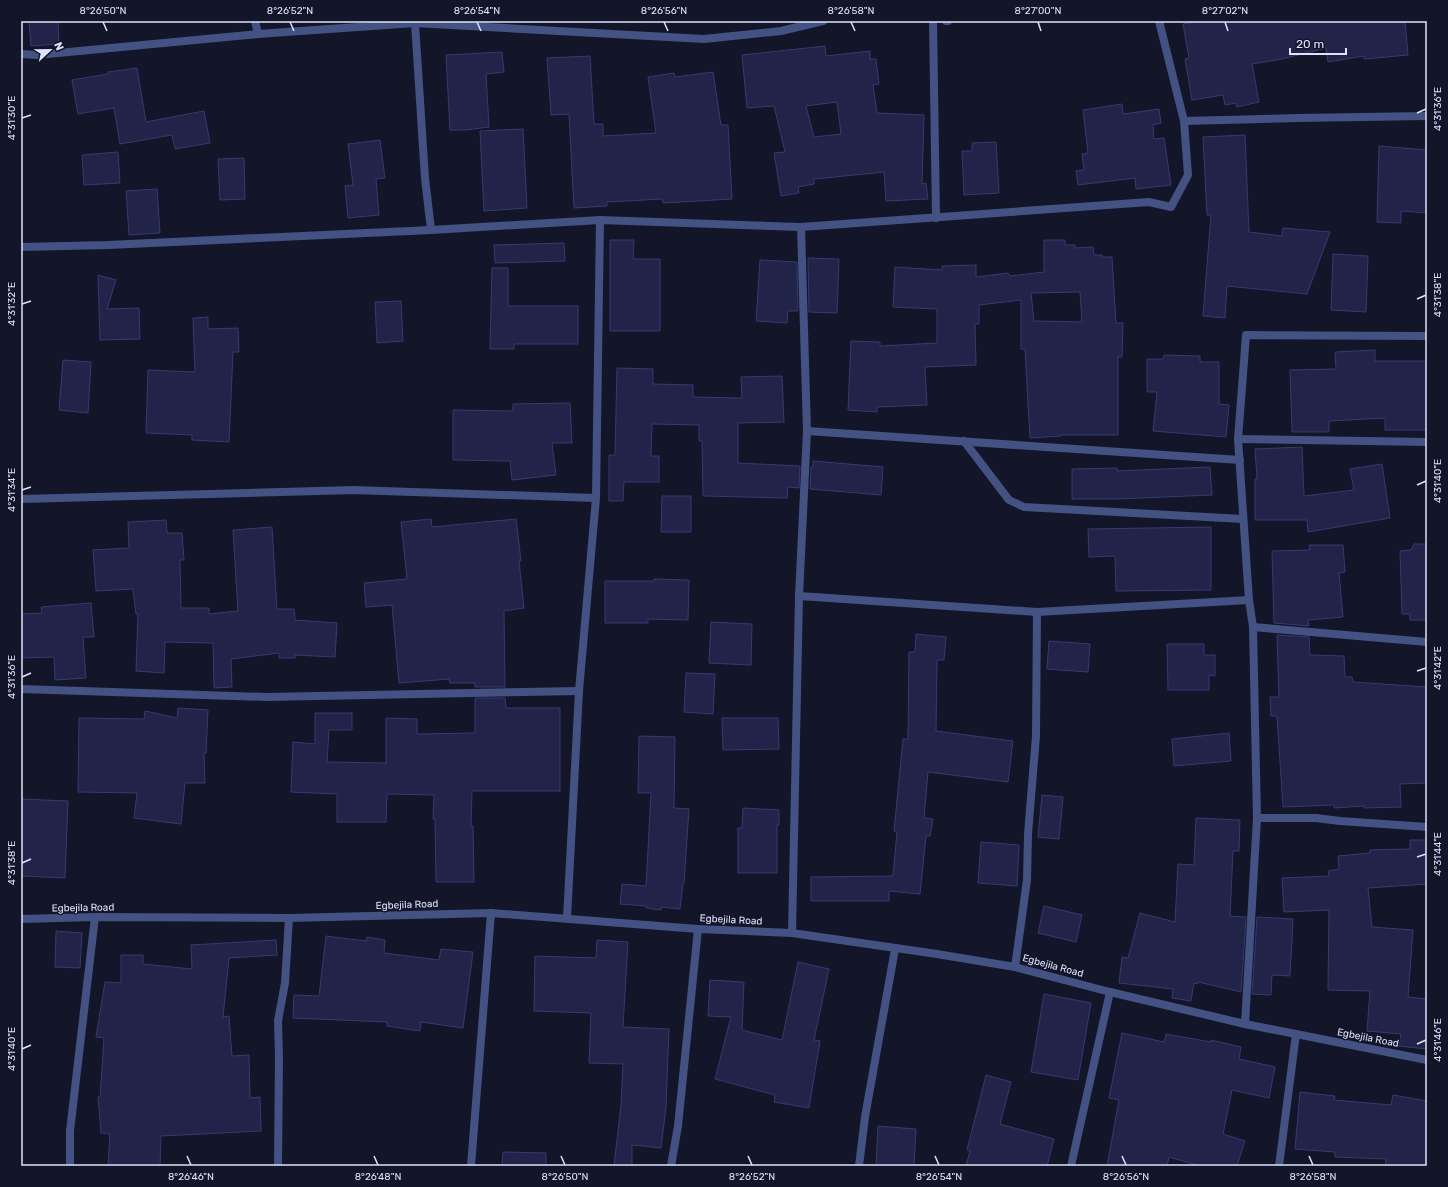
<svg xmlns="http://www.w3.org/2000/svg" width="1448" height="1187" font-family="Rubik,sans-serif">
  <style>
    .building { fill: #212448; stroke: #363a72; fill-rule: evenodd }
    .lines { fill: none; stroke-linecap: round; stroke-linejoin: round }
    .minor { stroke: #435283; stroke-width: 8 }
    .tertiary { stroke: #435283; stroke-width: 8 }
    .ticks { fill: none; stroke: #dfe3fc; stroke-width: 1.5 }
    .labels { text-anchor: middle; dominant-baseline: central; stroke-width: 3; stroke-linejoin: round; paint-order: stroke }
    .street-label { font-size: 10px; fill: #dfe3fc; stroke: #131529 }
    .neatline { fill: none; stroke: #dfe3fc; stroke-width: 1.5 }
    .ticks-label { font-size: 10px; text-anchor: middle; fill: #dfe3fc }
  </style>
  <rect width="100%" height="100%" fill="#131529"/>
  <g class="building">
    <polygon points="29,21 58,21 59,44 31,46"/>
    <polygon points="1200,21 1405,21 1408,55 1364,59 1364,56 1328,62 1326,48 1282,59 1252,64 1259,102 1237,107 1236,103 1225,105 1223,95 1192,100 1185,59 1189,58 1183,24"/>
    <path d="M825 46 826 56 870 51V59H876L879 84 873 85 877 113 924 115 922 184 926 183 928 199 886 201 884 172 814 179V184L798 187 799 193 781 196 774 153 785 152 774 106 747 108 742 55ZM837 102 841 134 814 137 806 106Z"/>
    <polygon points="502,52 504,72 486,74 489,127 466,130 450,130 446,55"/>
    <polygon points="590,56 594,124 603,124 603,136 656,133 648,77 674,73 675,77 713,72 721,125 728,125 732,199 663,203 662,199 607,202 607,206 574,208 569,114 551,115 547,58"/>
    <polygon points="137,68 146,122 204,111 210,143 175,149 172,135 120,144 114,108 78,114 72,80 108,74 108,72"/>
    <polygon points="1122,104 1123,114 1159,109 1161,123 1153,125 1154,139 1164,138 1171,185 1136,189 1135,178 1078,185 1076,171 1084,170 1082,154 1088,153 1083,110"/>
    <polygon points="523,129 527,208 484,211 480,131"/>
    <polygon points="1245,135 1249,232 1282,236 1283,228 1330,232 1307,294 1227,286 1225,318 1203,316 1211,215 1207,215 1203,137"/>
    <polygon points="380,140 385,178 376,179 379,215 348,218 345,186 353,185 348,144"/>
    <polygon points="996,142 999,193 964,195 962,151 972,151 972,143"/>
    <polygon points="1379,146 1427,150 1427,213 1401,211 1401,223 1377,222"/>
    <polygon points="118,152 120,183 84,185 82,155"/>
    <polygon points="244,158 245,199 220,200 218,159"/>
    <polygon points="157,189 160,233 129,235 126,191"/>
    <polygon points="610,240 634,240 633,259 660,259 660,331 610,331"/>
    <path d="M1044 240H1065V245H1075V248L1093 247 1094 255H1102V257H1112L1116 323H1123L1122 357H1118V435H1061V436L1030 438 1025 349H1021V300L979 305V324H975L976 365 925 367 927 405 877 407V412L848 410 851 341 880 342V346L937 343V309L893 307 895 267 942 270V266L976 265V277L1008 273 1010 276 1044 272ZM1080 292 1082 322 1034 321 1031 293Z"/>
    <polygon points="564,243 565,261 495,263 494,245"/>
    <polygon points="1333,254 1368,256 1366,312 1331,310"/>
    <polygon points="808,258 839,259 837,313 809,312"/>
    <polygon points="760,260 797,262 798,311 788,311 787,323 756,321"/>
    <polygon points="492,268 508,268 508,306 578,306 578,344 514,344 514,349 490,349"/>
    <polygon points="98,275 116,280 107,309 139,308 140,339 100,340"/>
    <polygon points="401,301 403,341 377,343 375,302"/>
    <polygon points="208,317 208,329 238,328 239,352 233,352 229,442 192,440 192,435 146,433 148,370 195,372 193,318"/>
    <polygon points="1375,350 1375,361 1427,361 1427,430 1385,430 1385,418 1329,421 1329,432 1292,432 1290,370 1336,369 1335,352"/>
    <polygon points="1164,355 1200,356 1200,362 1219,362 1219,404 1229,405 1226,437 1153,431 1157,392 1147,392 1147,359 1163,359"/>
    <polygon points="63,360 91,362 88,413 59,410"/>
    <polygon points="617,368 653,369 653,384 693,385 693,397 742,398 741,377 782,376 784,422 738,423 738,463 800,466 799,488 788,487 787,498 703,496 702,441 699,441 699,425 652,424 651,456 659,456 659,482 624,482 623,501 609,501 609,455 615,455"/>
    <polygon points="570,403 572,443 552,443 556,475 512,480 510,461 453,460 453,410 513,411 513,404"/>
    <polygon points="1302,447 1304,496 1354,490 1350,469 1382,464 1390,518 1308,532 1307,520 1255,520 1255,479 1257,479 1255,449"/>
    <polygon points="813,461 883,467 881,495 810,489 811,467 813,467"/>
    <polygon points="1210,467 1212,495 1117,499 1072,499 1072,469 1117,468 1117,471"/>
    <polygon points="662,496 691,496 691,532 661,532"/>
    <polygon points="431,519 432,527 516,519 521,561 519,561 524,608 504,611 505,687 475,687 475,683 450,683 449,679 399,683 392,605 366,607 364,583 407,579 401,522"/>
    <polygon points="166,520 167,533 182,533 184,560 180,560 181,608 209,608 209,614 238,611 233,530 272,527 277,609 294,609 295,620 337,623 335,657 295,655 295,658 279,658 279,653 231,659 232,687 214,688 213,643 165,642 164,673 136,671 138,614 136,614 133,589 96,591 93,550 129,548 128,522"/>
    <polygon points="1211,527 1211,590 1116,591 1115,556 1089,557 1088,529"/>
    <polygon points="1414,544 1427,544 1427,620 1410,620 1410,614 1402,614 1400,551 1411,550"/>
    <polygon points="1309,545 1343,545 1345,572 1339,573 1343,617 1308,620 1309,626 1274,623 1272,551 1310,550"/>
    <polygon points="654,579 689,580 688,620 648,619 648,623 605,623 605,581 654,581"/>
    <polygon points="91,603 94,637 83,637 86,678 55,680 54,657 21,658 21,614 42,613 41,607"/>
    <polygon points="711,622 752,624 751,665 709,663"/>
    <polygon points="916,634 946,637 944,660 937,660 936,731 1013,741 1008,782 928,772 924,818 933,819 930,836 926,836 920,894 889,891 889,901 811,901 811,877 893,876 897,832 894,831 903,739 908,739 909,652 915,652"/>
    <polygon points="1277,635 1309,637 1310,655 1344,656 1345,677 1352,677 1353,682 1427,687 1427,783 1400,784 1401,807 1364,808 1364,806 1334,808 1334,805 1283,807 1277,716 1271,716 1270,697 1279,697"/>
    <polygon points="1049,641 1090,644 1088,672 1047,669"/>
    <polygon points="1167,644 1204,644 1204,655 1215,655 1215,676 1209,675 1209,690 1168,690"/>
    <polygon points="686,673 715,674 713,714 684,712"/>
    <polygon points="475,698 505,698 506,708 560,708 560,791 472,791 471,826 473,826 474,882 436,882 435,819 433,819 434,795 387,794 386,822 337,822 337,794 291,792 293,742 315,744 315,713 352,713 352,730 329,730 327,762 386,763 386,718 417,719 417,734 475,733"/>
    <polygon points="178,708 208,710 206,753 204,753 205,783 185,783 181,824 134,818 137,793 78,792 79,718 144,719 145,711 177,718"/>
    <polygon points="722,718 778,718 779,749 723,750"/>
    <polygon points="1229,733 1231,761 1174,766 1172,739"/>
    <polygon points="639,736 675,737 674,808 689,809 684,883 683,883 680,909 661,907 661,910 646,908 646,906 620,904 622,884 646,886 651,793 638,793"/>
    <polygon points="1042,795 1063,797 1059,839 1038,837"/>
    <polygon points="21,799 68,801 65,878 21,876"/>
    <polygon points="743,808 779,810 779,825 777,825 777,873 738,873 738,828 742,828"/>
    <polygon points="1196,818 1240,820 1239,851 1233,851 1230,916 1246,917 1241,992 1198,982 1198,984 1194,983 1191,1001 1172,998 1173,989 1119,983 1122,957 1128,958 1140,913 1175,922 1178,864 1194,865"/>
    <polygon points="1410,840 1427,840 1427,884 1368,888 1372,927 1413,930 1408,997 1427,999 1427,1049 1399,1046 1401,1034 1367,1031 1370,991 1328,990 1329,910 1284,912 1282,878 1329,876 1328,871 1339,869 1338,856 1370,853 1370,850 1410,849"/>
    <polygon points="981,842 1019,845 1017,886 978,883"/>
    <polygon points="1044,906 1082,915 1076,942 1038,933"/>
    <polygon points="1257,917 1293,919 1290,976 1272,975 1271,995 1252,994"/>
    <polygon points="56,931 82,933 80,968 55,967"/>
    <polygon points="326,936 366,941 367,937 385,940 384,953 439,960 441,949 473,952 463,1028 421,1022 420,1031 387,1026 387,1022 293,1018 294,995 319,996"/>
    <polygon points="276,940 277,955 229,958 223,1017 229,1016 232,1056 249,1055 250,1098 260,1097 261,1131 161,1136 160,1166 108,1166 110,1134 101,1133 98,1097 100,1097 104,1038 96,1037 105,982 121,983 121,955 143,955 143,964 192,969 191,945"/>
    <polygon points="597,940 628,942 623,1027 669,1029 666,1107 661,1148 632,1145 632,1166 614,1166 621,1105 623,1064 589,1063 591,1013 534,1011 535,956 596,958"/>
    <polygon points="798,962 829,969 814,1040 820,1041 809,1108 774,1102 775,1095 715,1079 731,1017 708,1016 710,980 744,982 742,1030 782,1040"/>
    <polygon points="1044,994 1091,1003 1078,1080 1031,1072"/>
    <polygon points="1122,1033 1164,1042 1166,1034 1211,1042 1211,1040 1241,1047 1239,1059 1275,1067 1269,1098 1232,1090 1223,1134 1245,1141 1237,1166 1200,1166 1169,1157 1167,1166 1107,1166 1119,1100 1109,1098"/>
    <polygon points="986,1075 1011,1082 1000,1124 1054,1139 1047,1166 966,1166 970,1151 967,1150"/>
    <polygon points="1300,1092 1335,1096 1334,1100 1391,1105 1393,1095 1427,1101 1427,1166 1385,1166 1386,1159 1335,1157 1335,1152 1295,1149"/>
    <polygon points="878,1126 916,1129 914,1166 876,1166"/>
    <polygon points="503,1152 546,1153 546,1166 502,1166"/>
  </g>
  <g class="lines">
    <g class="minor">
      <polyline points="255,21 258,34"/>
      <polyline points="933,21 936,218"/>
      <polyline points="946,21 948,21"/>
      <polyline points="1159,21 1184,121 1297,118 1427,116"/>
      <polyline points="415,23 425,178 431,230"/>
      <polyline points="21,54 37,55 258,34 415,23 704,39 781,31 823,21"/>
      <polyline points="21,247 108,245 431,230 600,220 801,227 1149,202 1171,207 1188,175 1184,121"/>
      <polyline points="807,431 1240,460"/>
      <polyline points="1238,439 1427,442"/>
      <polyline points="964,441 1009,500 1024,507 1243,519"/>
      <polyline points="21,499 353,490 596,498"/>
      <polyline points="799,596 1037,612 1249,600"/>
      <polyline points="1253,627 1427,642"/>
      <polyline points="21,689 266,697 579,691"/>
      <polyline points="1257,818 1316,818 1340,821 1427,827"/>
      <polyline points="567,918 579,691 596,498 600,220"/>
      <polyline points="792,933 799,596 807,431 801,227"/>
      <polyline points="1015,967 1027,880 1028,834 1036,736 1037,612"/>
      <polyline points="1245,1024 1257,818 1253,627 1249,600 1238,439 1246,335 1427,336"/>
      <polyline points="70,1166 70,1131 95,917"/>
      <polyline points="278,1166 279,1057 278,1021 285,983 289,918"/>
      <polyline points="471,1166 491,913"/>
      <polyline points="671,1166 678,1126 698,929"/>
      <polyline points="859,1166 865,1117 895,949"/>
      <polyline points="1071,1166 1110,992"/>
      <polyline points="1279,1166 1296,1034"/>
    </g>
    <polyline class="tertiary" points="21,919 95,917 289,918 491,913 698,929 792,933 937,954 1015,967 1110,992 1245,1024 1427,1060"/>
  </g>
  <path class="ticks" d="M103 22 107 31M290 22 294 31M477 22 481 31M664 22 668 31M851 22 855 31M1038 22 1041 31M1225 22 1228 31M1417 113 1426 109M22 118 31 115M1417 299 1426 295M22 304 31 301M1417 485 1426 481M22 490 31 487M1417 671 1426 668M22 677 31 673M1417 857 1426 854M22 863 31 859M1417 1044 1426 1040M22 1049 31 1045M187 1156 191 1165M374 1156 378 1165M561 1156 565 1165M748 1156 752 1165M935 1156 939 1165M1122 1156 1126 1165M1309 1156 1313 1165"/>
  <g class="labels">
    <g class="street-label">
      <text transform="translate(407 905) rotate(-2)">Egbejila Road</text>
      <text transform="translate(83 908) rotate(-1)">Egbejila Road</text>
      <text transform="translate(731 920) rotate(3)">Egbejila Road</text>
      <text transform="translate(1053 966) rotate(15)">Egbejila Road</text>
      <text transform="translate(1368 1038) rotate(11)">Egbejila Road</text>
    </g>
  </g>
  <rect width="1448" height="1187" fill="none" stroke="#131529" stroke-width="44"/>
  <g transform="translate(50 50) rotate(68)" stroke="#131529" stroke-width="3" paint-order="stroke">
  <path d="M0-3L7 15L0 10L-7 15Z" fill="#dfe3fc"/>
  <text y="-6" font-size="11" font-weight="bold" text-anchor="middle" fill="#dfe3fc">N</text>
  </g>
  <path d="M1290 48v6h56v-6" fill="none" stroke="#dfe3fc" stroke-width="2"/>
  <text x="1296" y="48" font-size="12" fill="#dfe3fc" stroke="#131529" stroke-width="3" paint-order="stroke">20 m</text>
  <rect x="22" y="22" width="1404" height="1143" class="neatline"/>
  <g class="ticks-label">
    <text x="103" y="14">8°26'50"N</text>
    <text x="290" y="14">8°26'52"N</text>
    <text x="477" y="14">8°26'54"N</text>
    <text x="664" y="14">8°26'56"N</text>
    <text x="851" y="14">8°26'58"N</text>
    <text x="1038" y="14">8°27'00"N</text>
    <text x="1225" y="14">8°27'02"N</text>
    <text transform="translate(1437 109) rotate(-90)" y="4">4°31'36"E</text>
    <text transform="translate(11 118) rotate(-90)" y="4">4°31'30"E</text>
    <text transform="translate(1437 295) rotate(-90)" y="4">4°31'38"E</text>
    <text transform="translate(11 304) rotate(-90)" y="4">4°31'32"E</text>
    <text transform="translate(1437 481) rotate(-90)" y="4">4°31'40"E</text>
    <text transform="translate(11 490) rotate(-90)" y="4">4°31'34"E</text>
    <text transform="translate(1437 668) rotate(-90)" y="4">4°31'42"E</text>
    <text transform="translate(11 677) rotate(-90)" y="4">4°31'36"E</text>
    <text transform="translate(1437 854) rotate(-90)" y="4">4°31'44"E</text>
    <text transform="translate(11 863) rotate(-90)" y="4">4°31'38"E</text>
    <text transform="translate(1437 1040) rotate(-90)" y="4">4°31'46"E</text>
    <text transform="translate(11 1049) rotate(-90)" y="4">4°31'40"E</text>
    <text x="191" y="1180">8°26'46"N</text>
    <text x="378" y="1180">8°26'48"N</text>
    <text x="565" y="1180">8°26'50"N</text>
    <text x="752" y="1180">8°26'52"N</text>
    <text x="939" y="1180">8°26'54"N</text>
    <text x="1126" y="1180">8°26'56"N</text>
    <text x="1313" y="1180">8°26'58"N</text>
  </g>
</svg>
